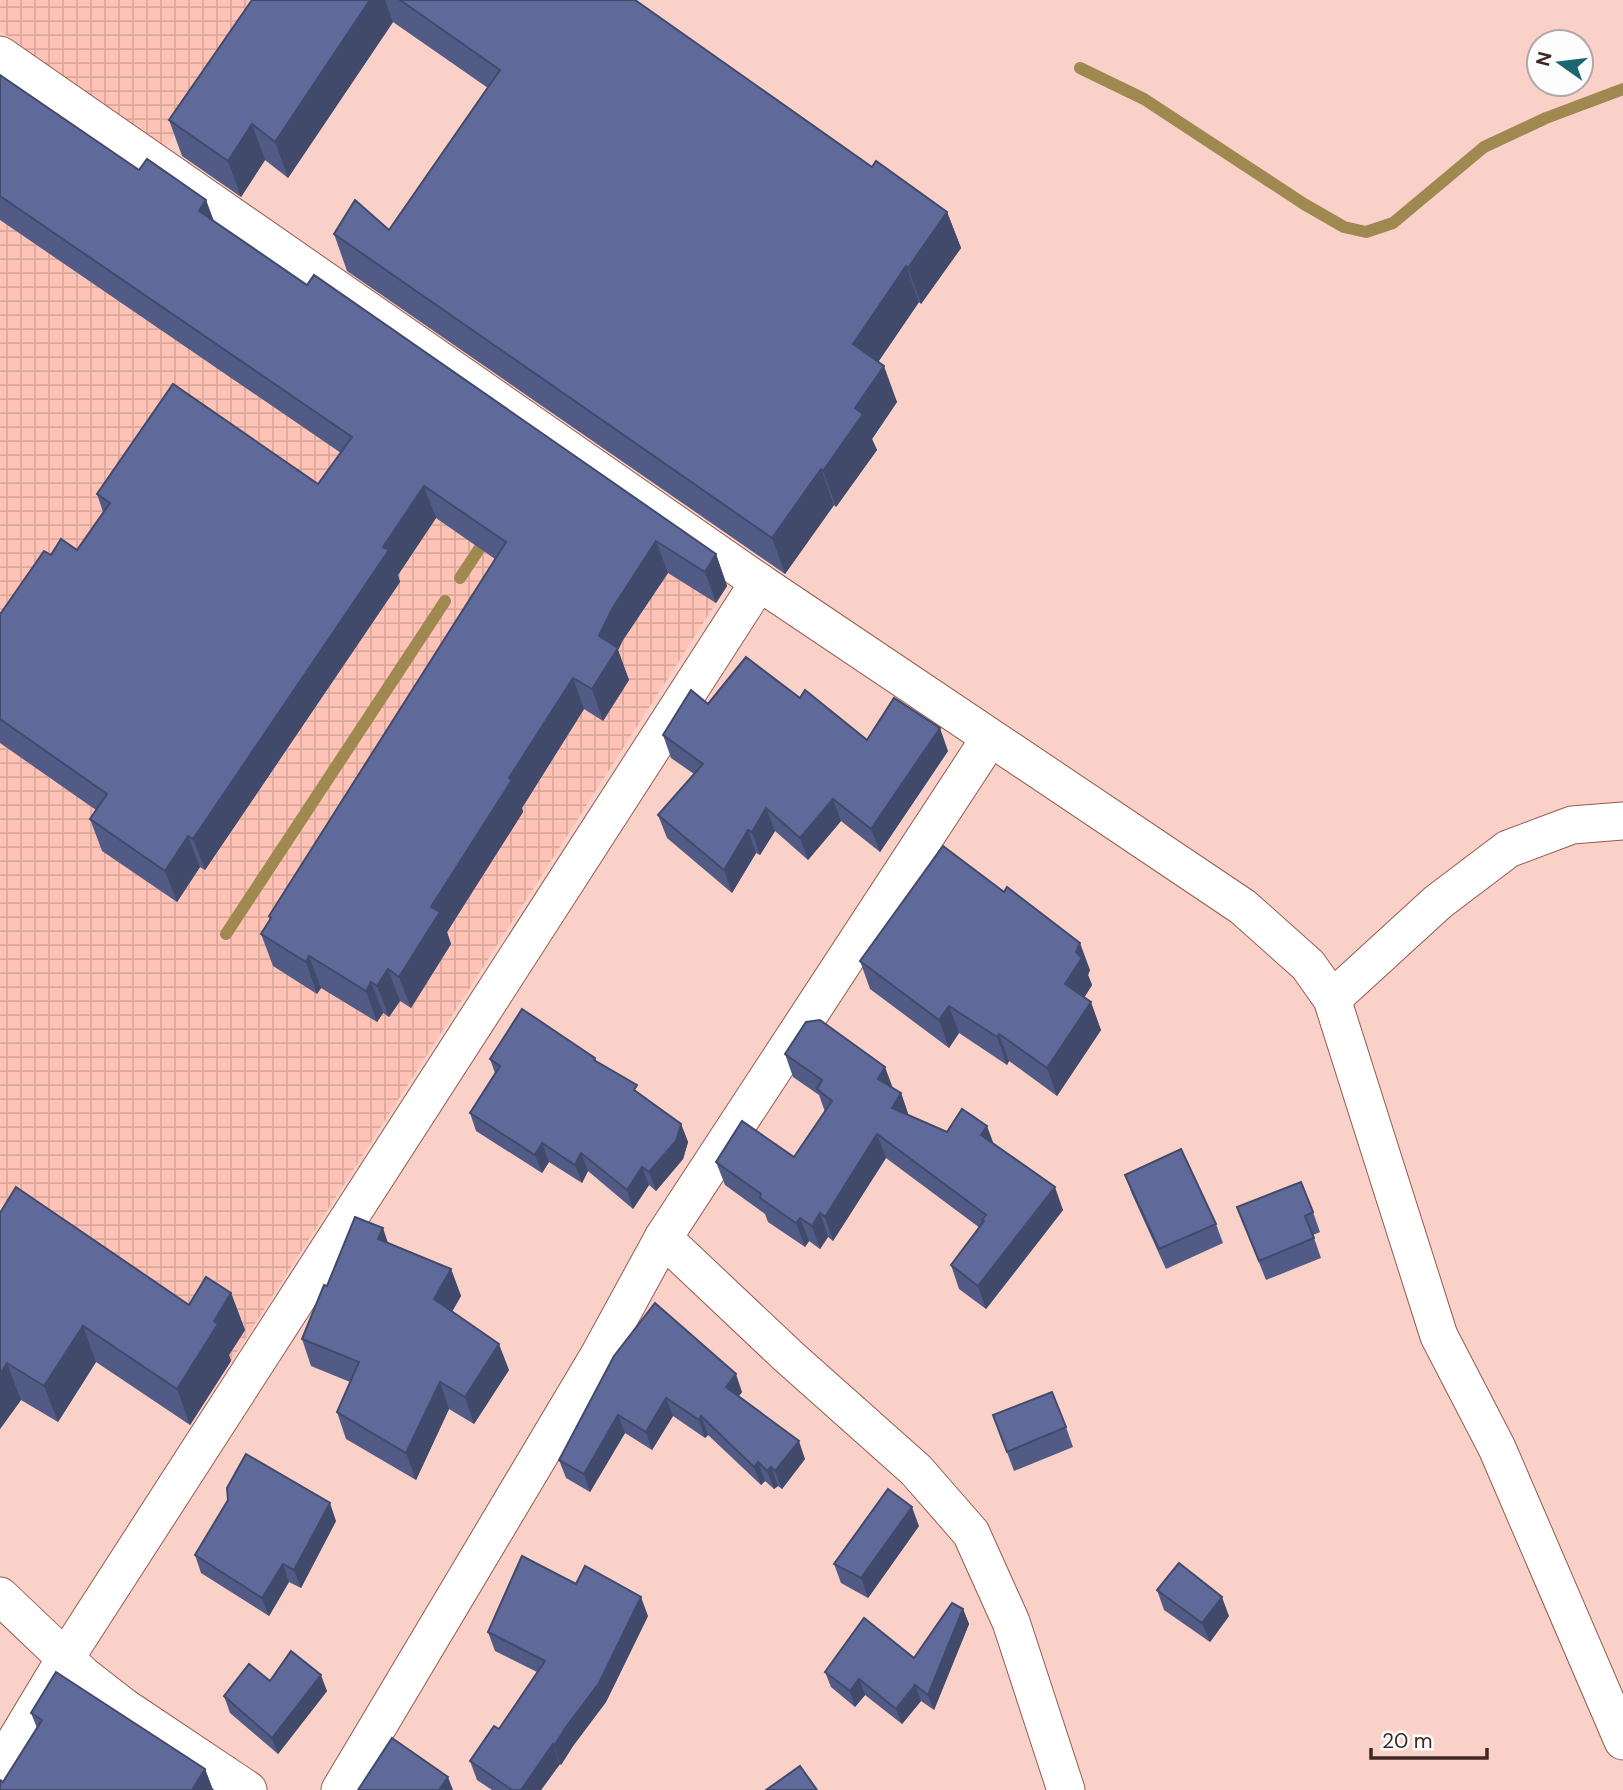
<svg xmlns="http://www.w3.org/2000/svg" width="1623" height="1790" font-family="'DM Sans',sans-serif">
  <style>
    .industrial { fill: url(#industrial-grid) }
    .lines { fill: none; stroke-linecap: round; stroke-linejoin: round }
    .stream { stroke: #a08951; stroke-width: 12 }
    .minor-casing { stroke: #945b4f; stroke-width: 39 }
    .minor { stroke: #fff; stroke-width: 37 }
    .wall { fill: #525b85 }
    .shaded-wall { fill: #424a6c }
    .building { fill: #5f6a9b; stroke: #424a6c; stroke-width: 2 }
  </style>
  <defs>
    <pattern id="industrial-grid" width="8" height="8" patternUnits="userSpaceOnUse" patternTransform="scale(1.75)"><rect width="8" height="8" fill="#fec3b6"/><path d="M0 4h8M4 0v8" fill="none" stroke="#dba89c"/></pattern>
  </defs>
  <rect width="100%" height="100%" fill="#f9d1c8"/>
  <g class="industrial">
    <polygon points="0,0 272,0 165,148 0,31"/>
    <polygon points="0,97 725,589 231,1361 0,1203"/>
  </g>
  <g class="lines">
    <g class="stream">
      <polyline points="1080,68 1144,99 1304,204 1344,227 1366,232 1393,223 1484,147 1546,118 1623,89"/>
      <polyline points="460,578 489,534"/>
      <polyline points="226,934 445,601"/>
    </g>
    <g class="minor-casing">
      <g id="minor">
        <polyline points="0,55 759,582"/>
        <polyline points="1332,999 1438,902 1508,849 1572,825 1623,821"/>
        <polyline points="663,1238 788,1356 916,1470 971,1533 1011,1622 1066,1790"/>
        <polyline points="0,1596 83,1675 124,1707 248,1790"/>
        <polyline points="0,1767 66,1657 759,582 1243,907 1308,965 1332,999 1439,1336 1497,1448 1623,1741"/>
        <polyline points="340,1790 598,1357 663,1238 990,738"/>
      </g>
    </g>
    <use href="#minor" class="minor"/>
  </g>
  <g class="wall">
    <polygon points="252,0 635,0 872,167 947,212 961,248 921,304 919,302 878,362 897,402 872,439 877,450 836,507 834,505 785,574 347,271 334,234 389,230 488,88 393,22 288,178 265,160 241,197 182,156 169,120"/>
    <polygon points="0,75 139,170 206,200 214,221 307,285 716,554 727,586 716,603 668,573 623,640 618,650 629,680 603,721 584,709 522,808 523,812 447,932 451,944 411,1008 400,1001 389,1017 383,1013 377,1022 321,988 317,994 273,966 261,934 270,920 269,916 495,559 436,518 398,575 400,582 205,870 200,867 177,902 102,851 90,819 96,810 0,743 0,613 1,613 51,555 77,550 103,512 97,494 318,484 341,453 0,220"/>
    <polygon points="800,698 867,740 948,751 880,852 841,821 808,860 775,831 760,855 756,853 732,893 667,838 658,815 694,774 671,758 663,735 708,704"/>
    <polygon points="860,961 1090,970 1088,975 1092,985 1084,998 1101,1030 1057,1096 1009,1061 1007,1065 959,1033 949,1048 870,989"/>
    <polygon points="785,1054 893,1089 901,1093 909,1116 947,1132 993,1143 1063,1210 986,1309 959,1289 951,1265 980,1228 886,1158 833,1241 828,1237 820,1249 809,1241 805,1247 768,1222 765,1214 725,1185 716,1162 794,1157 825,1112 819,1095 793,1077"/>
    <polygon points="595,1058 596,1061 681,1124 688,1142 683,1159 656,1191 649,1185 633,1209 588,1171 582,1183 549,1162 542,1173 476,1131 470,1113 495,1073 490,1059"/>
    <polygon points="1125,1175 1216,1224 1223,1243 1166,1269 1132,1194"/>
    <polygon points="1237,1207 1313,1212 1320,1232 1313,1235 1321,1258 1266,1280"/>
    <polygon points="0,1213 189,1305 231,1293 245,1330 229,1355 231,1361 190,1425 96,1362 58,1422 21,1400 0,1429"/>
    <polygon points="388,1243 451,1269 461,1296 452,1311 509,1370 474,1424 449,1409 416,1480 346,1439 337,1412 350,1382 311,1366 302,1339 327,1286"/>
    <polygon points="614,1356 742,1392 739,1396 805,1459 782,1489 778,1486 774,1489 765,1481 761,1485 708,1435 705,1438 673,1416 652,1450 625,1433 590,1492 566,1478 559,1460"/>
    <polygon points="993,1415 1066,1427 1073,1447 1014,1471"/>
    <polygon points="336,1521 301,1588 289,1582 269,1616 201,1573 195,1555"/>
    <polygon points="919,1526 868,1598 841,1583 834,1564"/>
    <polygon points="576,1584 648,1616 606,1702 573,1746 561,1765 560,1764 541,1790 492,1790 477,1780 470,1761 499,1729 537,1672 495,1651 488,1632"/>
    <polygon points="1157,1590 1229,1616 1210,1642 1164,1610"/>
    <polygon points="963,1609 969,1624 934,1710 921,1701 902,1724 865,1695 855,1707 831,1687 825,1672 914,1658"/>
    <polygon points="270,1681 327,1691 278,1754 230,1713 224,1696"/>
    <polygon points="31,1713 205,1769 213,1790 0,1790 3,1782 37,1728"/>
  </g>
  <g class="shaded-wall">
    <polygon points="370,0 385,0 393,22 288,178 275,142"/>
    <polygon points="252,124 265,160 241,197 228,161"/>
    <polygon points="206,200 217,232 199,211"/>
    <polygon points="947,212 961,248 921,304 908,268"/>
    <polygon points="906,266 919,302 866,380 853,344"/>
    <polygon points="884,366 897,402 872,439 877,450 836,507 823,471 855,408"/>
    <polygon points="821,469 834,505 785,574 772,538"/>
    <polygon points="424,486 436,518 398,575 400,582 205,870 193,839"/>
    <polygon points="656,541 668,573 623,640 618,650 629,680 603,721 592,689 599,636 612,609"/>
    <polygon points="716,554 727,586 716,603 705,572"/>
    <polygon points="573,678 584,709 522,808 523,812 447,932 451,944 411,1008 399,977 431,907 509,778"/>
    <polygon points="940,728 948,751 880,852 871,829"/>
    <polygon points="833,799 841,821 808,860 800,838"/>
    <polygon points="766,808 775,831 760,855 752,832"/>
    <polygon points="748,830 756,853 732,893 724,870"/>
    <polygon points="188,836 200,867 177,902 165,871"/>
    <polygon points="1080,943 1090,970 1088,975 1092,985 1075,1012 1065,984"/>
    <polygon points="309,956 321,988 317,994 306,962"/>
    <polygon points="388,969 400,1001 389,1017 377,986"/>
    <polygon points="371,982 383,1013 377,1022 366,991"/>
    <polygon points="1091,1002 1101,1030 1057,1096 1047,1068"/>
    <polygon points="949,1006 959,1033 949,1048 939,1020"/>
    <polygon points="999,1034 1009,1061 1007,1065 997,1037"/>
    <polygon points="885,1067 894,1091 878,1079"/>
    <polygon points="901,1093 909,1117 892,1108"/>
    <polygon points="681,1124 688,1142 683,1159 656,1191 649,1172"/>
    <polygon points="987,1126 996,1150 981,1135"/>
    <polygon points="877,1134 886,1158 833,1241 825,1217"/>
    <polygon points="542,1143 549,1162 542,1173 535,1155"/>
    <polygon points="581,1153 588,1171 582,1183 575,1165"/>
    <polygon points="642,1167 649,1185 633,1209 627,1190"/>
    <polygon points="1055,1187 1063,1210 986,1309 978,1286"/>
    <polygon points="820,1213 828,1237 820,1249 812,1226"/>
    <polygon points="800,1218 809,1241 805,1247 796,1223"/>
    <polygon points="383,1228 392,1255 378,1239"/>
    <polygon points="451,1269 461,1296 444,1326 434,1299"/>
    <polygon points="231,1293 245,1330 229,1355 231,1361 190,1425 177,1389 214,1321"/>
    <polygon points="83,1326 96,1362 58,1422 44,1386"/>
    <polygon points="499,1344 509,1370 474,1424 465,1397"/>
    <polygon points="7,1363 21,1400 0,1429 0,1374"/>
    <polygon points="736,1374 742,1392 732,1405 726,1387"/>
    <polygon points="440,1382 449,1409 416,1480 406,1453"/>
    <polygon points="666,1398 673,1416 652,1450 646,1432"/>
    <polygon points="618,1415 625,1433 590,1492 584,1474"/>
    <polygon points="701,1416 708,1435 705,1438 699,1420"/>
    <polygon points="799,1441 805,1459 782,1489 775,1471"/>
    <polygon points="758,1462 765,1481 761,1485 754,1467"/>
    <polygon points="771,1467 778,1486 774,1489 767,1471"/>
    <polygon points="330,1503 336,1521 301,1588 294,1570"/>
    <polygon points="912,1507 919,1526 868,1598 861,1578"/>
    <polygon points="283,1564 289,1582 269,1616 262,1598"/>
    <polygon points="641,1597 648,1616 606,1702 573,1746 561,1765 554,1746"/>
    <polygon points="1222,1597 1229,1616 1210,1642 1202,1623"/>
    <polygon points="963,1609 969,1624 934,1710 928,1695"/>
    <polygon points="321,1675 327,1691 278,1754 272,1738"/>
    <polygon points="859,1679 865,1695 855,1707 850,1691"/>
    <polygon points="915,1685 921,1701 902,1724 896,1709"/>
    <polygon points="553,1744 560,1764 541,1790 521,1790"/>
    <polygon points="205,1769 213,1790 192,1790"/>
    <polygon points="448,1777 453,1790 439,1790"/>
  </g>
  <g class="building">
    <polygon points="252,0 370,0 275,142 252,124 228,161 169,120"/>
    <polygon points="400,0 635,0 872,167 876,161 947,212 908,268 906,266 853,344 884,366 855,408 863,414 823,471 821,469 772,538 334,234 355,200 389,230 500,70"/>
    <polygon points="0,75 139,170 147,159 206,200 199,211 307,285 314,275 716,554 705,572 656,541 612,609 599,636 618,648 592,689 573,678 509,778 512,780 431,907 440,912 399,977 388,969 377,986 371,982 366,991 309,956 306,962 261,934 271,918 269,916 506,542 424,486 383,547 389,550 193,839 188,836 165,871 90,819 107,794 0,719 0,613 1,613 44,551 51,555 61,539 77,550 110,503 97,494 173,384 318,484 352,437 0,196"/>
    <polygon points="746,657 800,698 805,690 867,740 894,698 940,728 871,829 833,799 800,838 766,808 752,832 748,830 724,870 658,815 703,764 663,735 691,690 708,704"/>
    <polygon points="943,846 1004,892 1007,887 1080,943 1076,952 1082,958 1065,984 1091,1002 1047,1068 999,1034 997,1037 949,1006 939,1020 860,961"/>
    <polygon points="522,1009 595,1058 594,1060 637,1085 634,1090 681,1124 676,1141 649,1172 642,1167 627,1190 581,1153 575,1165 542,1143 535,1155 470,1113 500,1066 490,1059"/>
    <polygon points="820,1020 885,1067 878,1079 901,1093 892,1108 947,1132 962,1109 987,1126 981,1135 1055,1187 978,1286 951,1265 984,1221 982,1220 986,1215 877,1134 825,1217 820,1213 812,1226 800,1218 796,1223 760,1198 761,1194 716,1162 742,1121 794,1157 832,1101 817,1089 822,1080 785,1054 806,1022"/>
    <polygon points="1181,1149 1216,1224 1159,1249 1125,1175"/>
    <polygon points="1301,1182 1313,1212 1305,1216 1314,1238 1259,1261 1237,1207"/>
    <polygon points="16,1187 189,1305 206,1277 231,1293 214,1321 218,1324 177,1389 83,1326 44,1386 7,1363 0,1374 0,1213"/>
    <polygon points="355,1217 383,1228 378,1239 451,1269 434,1299 499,1344 465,1397 440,1382 406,1453 337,1412 359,1362 302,1339 324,1285 327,1286"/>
    <polygon points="655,1303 736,1374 726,1387 799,1441 775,1471 771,1467 767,1471 758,1462 754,1467 701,1416 699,1420 666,1398 646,1432 618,1415 584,1474 559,1460 614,1356"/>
    <polygon points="1052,1392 1066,1427 1007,1452 993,1415"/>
    <polygon points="246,1454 330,1503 294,1570 283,1564 262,1598 195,1555 228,1500 227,1488"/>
    <polygon points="888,1489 912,1507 861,1578 834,1564"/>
    <polygon points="522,1556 576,1584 585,1566 641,1597 599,1683 566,1727 554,1746 553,1744 521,1790 512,1790 470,1761 494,1726 499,1729 545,1661 488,1632"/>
    <polygon points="1179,1563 1222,1597 1202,1623 1157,1590"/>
    <polygon points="952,1603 963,1609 928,1695 915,1685 896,1709 859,1679 850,1691 825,1672 864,1618 914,1658"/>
    <polygon points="291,1651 321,1675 272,1738 224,1696 249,1664 270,1681"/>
    <polygon points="56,1672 205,1769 192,1790 0,1790 0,1780 3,1782 42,1720 31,1713"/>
    <polygon points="392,1738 448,1777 439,1790 358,1790"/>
    <polygon points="800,1766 817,1790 766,1790"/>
  </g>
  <g transform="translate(1560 63) rotate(284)"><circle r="33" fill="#fdfdfd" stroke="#b2a8a6" stroke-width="2"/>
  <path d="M0-5L12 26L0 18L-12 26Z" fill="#1c6572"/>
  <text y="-10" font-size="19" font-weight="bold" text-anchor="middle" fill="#412923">N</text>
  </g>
  <path d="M1371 1748v10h116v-10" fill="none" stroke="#412923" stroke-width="3.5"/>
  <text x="1382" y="1748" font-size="21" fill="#412923" stroke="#fdfdfd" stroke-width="5" paint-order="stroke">20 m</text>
</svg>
